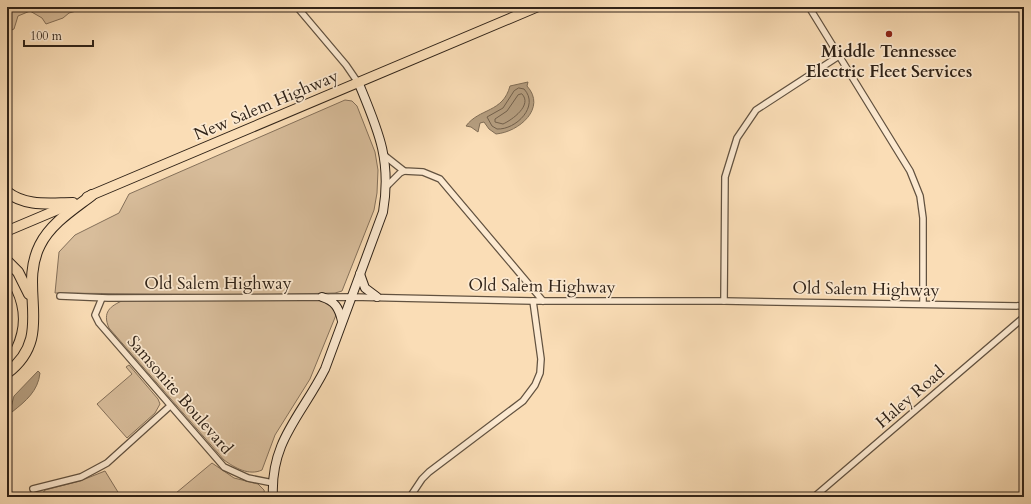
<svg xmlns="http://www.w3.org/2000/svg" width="1031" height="504" font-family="Cardo,serif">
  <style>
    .green { fill: #d8bd9b; stroke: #84705a }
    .water { fill: #b59e80; stroke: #806d56 }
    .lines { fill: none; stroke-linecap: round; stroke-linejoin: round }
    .shore { stroke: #72604c; stroke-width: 1 }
    .minor-casing { stroke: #625240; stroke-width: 8 }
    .secondary-casing { stroke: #302318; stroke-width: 10 }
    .primary-casing { stroke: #302318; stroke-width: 11 }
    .motorway-casing { stroke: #302318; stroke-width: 12 }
    .minor { stroke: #fce9d0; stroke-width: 5.5 }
    .secondary { stroke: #fce9d0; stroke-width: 8 }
    .primary { stroke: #faddb6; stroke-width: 9 }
    .motorway { stroke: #faddb6; stroke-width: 10 }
    .poi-dot { fill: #8f2418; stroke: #fce9d0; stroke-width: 1.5 }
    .labels { text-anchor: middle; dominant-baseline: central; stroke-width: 3.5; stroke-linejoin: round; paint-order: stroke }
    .poi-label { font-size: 17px; font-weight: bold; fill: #302318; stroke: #fce9d0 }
    .street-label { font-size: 17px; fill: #302318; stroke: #fce9d0 }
  </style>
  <rect width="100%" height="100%" fill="#faddb6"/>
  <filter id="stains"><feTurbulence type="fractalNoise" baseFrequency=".005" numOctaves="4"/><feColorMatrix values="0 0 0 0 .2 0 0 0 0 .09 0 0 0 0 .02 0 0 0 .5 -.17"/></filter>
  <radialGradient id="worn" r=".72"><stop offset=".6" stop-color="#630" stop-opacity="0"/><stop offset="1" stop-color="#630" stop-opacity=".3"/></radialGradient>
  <g class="green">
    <polygon points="7,7 91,7 69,13 63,18 46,24 42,18 30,11 18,16 14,29 7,32"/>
    <polygon points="345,100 352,101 357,106 375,152 378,170 377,193 374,210 342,291 335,293 252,295 55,293 59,252 75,235 119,213 129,194"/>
    <path d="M124 300H317C327 301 334 305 336 315L310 379 275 435 262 470C249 476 235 468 224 460L109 328C102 312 110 306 124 300Z"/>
    <polygon points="129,365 158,399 160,404 155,413 127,438 97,404 132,374 126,367"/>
    <polygon points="212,463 234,478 258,484 264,490 265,497 179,497 176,493"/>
    <polygon points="105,471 121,497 40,497 45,490 80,481"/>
  </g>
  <g class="water">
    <path d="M528 82 527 86C547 108 519 132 496 134L489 129 484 122 480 123 478 132 471 127 466 126C479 108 503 113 510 86Z"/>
    <path d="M38 371 40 373C38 391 26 401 12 412L10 411 14 396Z"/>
  </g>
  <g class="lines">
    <g class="shore">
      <path d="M519 88 524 89C540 106 516 130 497 129L492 126 487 117 503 108 514 91Z"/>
      <path d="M522 94C533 105 512 120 503 124L495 122V119L507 111 518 95Z"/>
    </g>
    <g class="minor-casing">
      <g id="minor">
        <polyline points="297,7 346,65 359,84"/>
        <polyline points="809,7 910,171 920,196 923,218 923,304"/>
        <polyline points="385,156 404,171 423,172 440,179 543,301"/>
        <polyline points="387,186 400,173 404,171"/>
        <polyline points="60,296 108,298 351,297 533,301 724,301 1024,306"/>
        <polyline points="102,298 95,315 99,323 224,467 248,478 273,483"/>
        <polyline points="724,301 725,177 737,138 756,110 839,56"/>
        <polyline points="33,489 81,477 107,463 170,406"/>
        <polyline points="410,497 422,479 429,472 523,401 535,385 540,373 541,359 533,301"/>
        <polyline points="814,497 1024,317"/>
      </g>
    </g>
    <g class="secondary-casing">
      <g id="secondary">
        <polyline points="360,274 365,288 377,297"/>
        <path d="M322 297C335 301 339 308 342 321"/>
        <path d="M273 497C270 441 302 415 325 369L383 212C392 160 378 130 359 84"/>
      </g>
    </g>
    <g class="primary-casing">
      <g id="primary">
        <polyline points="87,197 537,7"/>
        <polyline points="7,231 71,204"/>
      </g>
    </g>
    <g class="motorway-casing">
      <g id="motorway">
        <path d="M7 192C26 207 50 203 73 203"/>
        <polyline points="7,261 18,272 29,294"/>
        <path d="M7 294C15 311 15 327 7 344"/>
        <path d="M7 373C56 336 17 290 40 245 51 223 74 209 92 195"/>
      </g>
    </g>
    <use href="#minor" class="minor"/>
    <use href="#secondary" class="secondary"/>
    <use href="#primary" class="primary"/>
    <use href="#motorway" class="motorway"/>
  </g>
  <circle class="poi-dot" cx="889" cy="34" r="4"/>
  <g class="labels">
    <g class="poi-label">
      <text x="889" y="51">Middle Tennessee<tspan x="889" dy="20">Electric Fleet Services</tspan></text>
    </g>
    <g class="street-label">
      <text transform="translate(266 105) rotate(-23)">New Salem Highway</text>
      <text x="218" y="283">Old Salem Highway</text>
      <text transform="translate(542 286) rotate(1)">Old Salem Highway</text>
      <text transform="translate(866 289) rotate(1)">Old Salem Highway</text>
      <text transform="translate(180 395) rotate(49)">Samsonite Boulevard</text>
      <text transform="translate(910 397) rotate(-41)">Haley Road</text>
    </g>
  </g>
  <rect width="1031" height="504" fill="none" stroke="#faddb6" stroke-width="24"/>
  <rect x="8" y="8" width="1015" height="488" fill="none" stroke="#302318" stroke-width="2"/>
  <rect x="12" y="12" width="1007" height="480" fill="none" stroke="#302318"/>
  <path d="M24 40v6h69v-6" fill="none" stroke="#302318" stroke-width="2"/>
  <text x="30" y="40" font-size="12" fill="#302318" stroke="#fce9d0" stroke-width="3" paint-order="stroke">100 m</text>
  <rect width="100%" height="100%" filter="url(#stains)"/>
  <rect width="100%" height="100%" fill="url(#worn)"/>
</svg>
